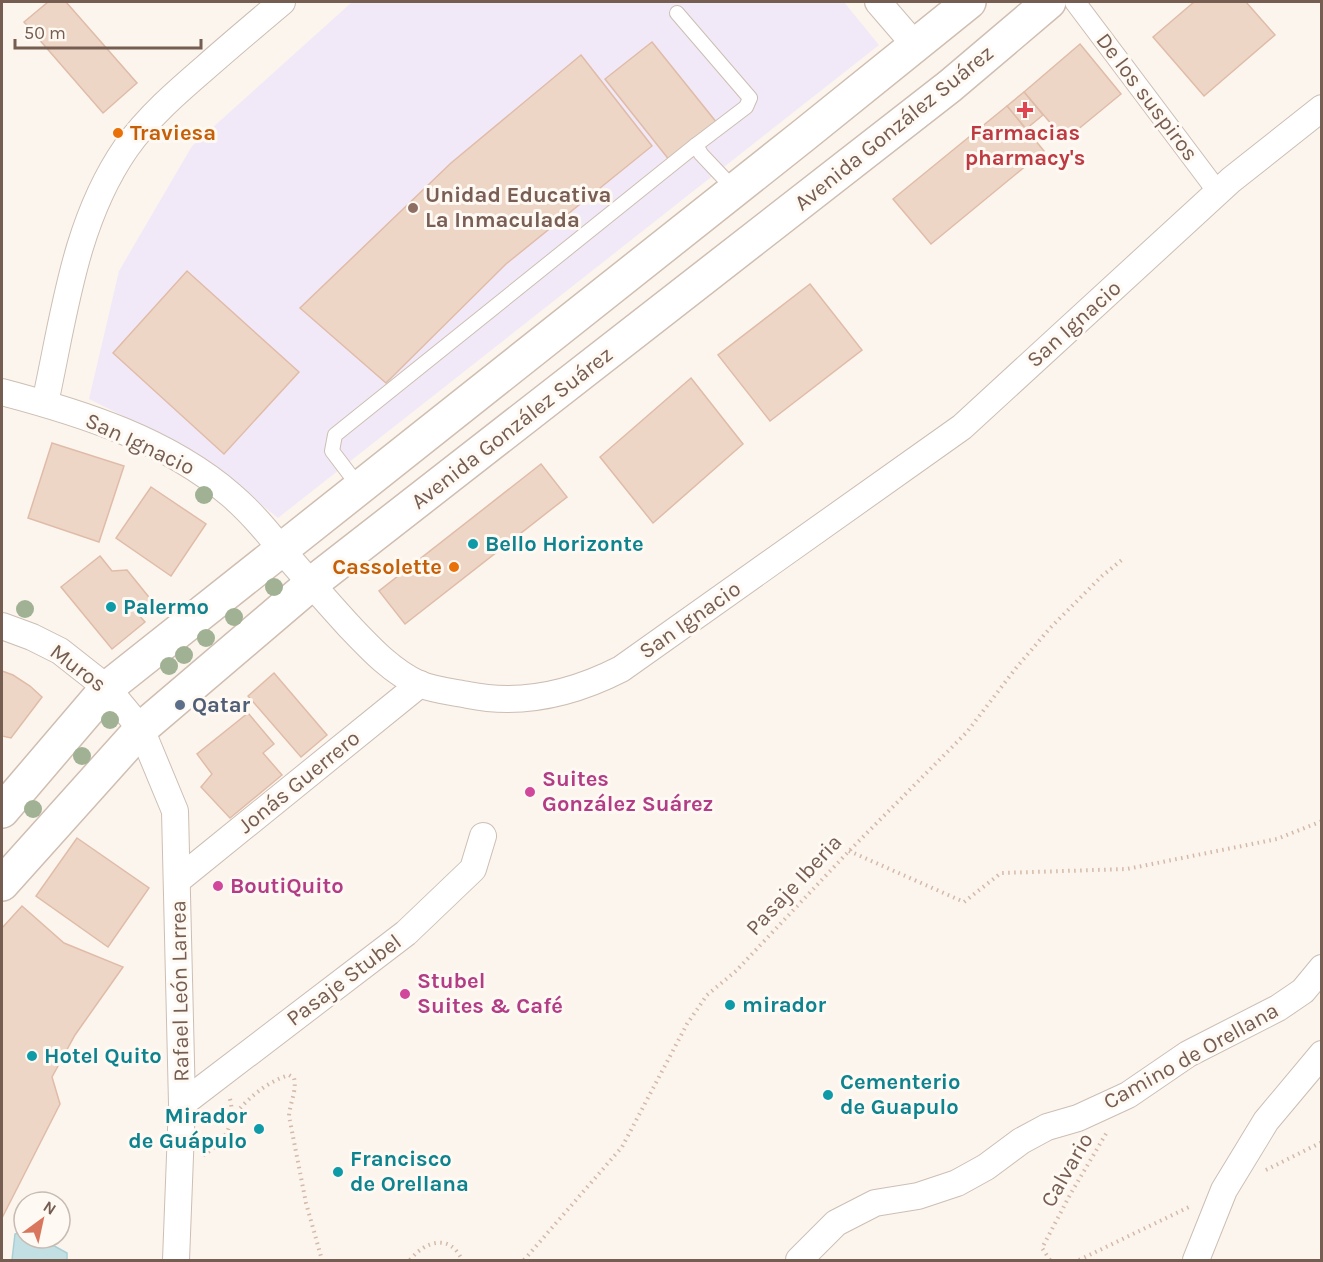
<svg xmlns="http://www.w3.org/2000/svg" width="1323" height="1262" font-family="Karla,sans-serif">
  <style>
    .education { fill: #f2e9f8 }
    .water { fill: #c2e0e4; stroke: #a9cfd5; stroke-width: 1.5 }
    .building { fill: #eed6c7; stroke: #e0bca8; stroke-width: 1.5 }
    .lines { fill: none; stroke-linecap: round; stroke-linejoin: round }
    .service-casing { stroke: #cdbeb3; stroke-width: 16 }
    .pedestrian-casing { stroke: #cdbeb3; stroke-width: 22 }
    .minor-casing { stroke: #cdbeb3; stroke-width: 28 }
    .secondary-casing { stroke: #cfbeb1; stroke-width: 36 }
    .path { stroke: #d4b9a9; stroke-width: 4; stroke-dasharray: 1.5 4.5; stroke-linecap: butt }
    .service { stroke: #fff; stroke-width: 14 }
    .pedestrian { stroke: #fff; stroke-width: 20 }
    .minor { stroke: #fff; stroke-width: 26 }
    .secondary { stroke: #fff; stroke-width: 33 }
    .tree { fill: #a1b193 }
    .health-dot { fill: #e0444e; stroke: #fef9f3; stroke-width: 2 }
    .food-dot { fill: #e8710a; stroke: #fef9f3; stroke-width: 2 }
    .education-dot { fill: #8d6e63; stroke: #fef9f3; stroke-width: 2 }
    .culture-dot { fill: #0f9aa8; stroke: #fef9f3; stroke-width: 2 }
    .service-dot { fill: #5c6f8a; stroke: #fef9f3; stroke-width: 2 }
    .hotel-dot { fill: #d1479c; stroke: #fef9f3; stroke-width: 2 }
    .labels { text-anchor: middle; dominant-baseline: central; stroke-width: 6; stroke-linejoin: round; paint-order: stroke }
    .street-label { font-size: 22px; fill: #755d51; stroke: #fef9f3 }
    .food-label { font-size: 22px; font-weight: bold; fill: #c56008; stroke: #fef9f3; text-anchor: start }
    .health-label { font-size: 22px; font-weight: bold; fill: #be3a42; stroke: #fef9f3 }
    .education-label { font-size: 22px; font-weight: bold; fill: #785e54; stroke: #fef9f3; text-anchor: start }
    .culture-label { font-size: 22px; font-weight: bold; fill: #0d838f; stroke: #fef9f3; text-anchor: start }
    .service-label { font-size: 22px; font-weight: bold; fill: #4e5e75; stroke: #fef9f3; text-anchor: start }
    .hotel-label { font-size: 22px; font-weight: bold; fill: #b23c85; stroke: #fef9f3; text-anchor: start }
  </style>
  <rect width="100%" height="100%" fill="#fbf5ed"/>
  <polygon class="education" points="352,2 844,2 879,45 278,518 197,453 89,399 119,271 192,146"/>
  <polygon class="water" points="24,1231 24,1238 40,1238 67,1253 67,1260 12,1260 15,1234"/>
  <g class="building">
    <polygon points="48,2 66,2 137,83 103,113 24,22"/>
    <polygon points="1194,2 1246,2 1275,35 1204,96 1153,37"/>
    <polygon points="652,42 717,123 670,161 605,79"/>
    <polygon points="1080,44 1121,94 1065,140 1024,92"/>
    <polygon points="581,55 652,146 506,264 386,383 300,308 451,163"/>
    <polygon points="1024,92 1043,115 1026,129 1007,106"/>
    <polygon points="1007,106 1044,151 931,244 893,199"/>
    <polygon points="187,271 299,372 224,454 113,353"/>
    <polygon points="810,284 862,350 770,421 718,355"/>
    <polygon points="691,378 743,444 653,523 600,457"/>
    <polygon points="52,443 124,466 99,542 28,518"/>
    <polygon points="541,464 567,497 405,624 379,591"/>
    <polygon points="151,487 206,524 171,576 116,538"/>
    <polygon points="100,556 112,571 127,570 152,601 137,613 145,622 112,649 61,587"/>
    <polygon points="2,671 13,675 30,686 42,697 11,738 2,736"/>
    <polygon points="274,673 327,735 301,757 248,696"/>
    <polygon points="248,713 274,744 263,753 282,775 230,818 201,787 212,774 197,754"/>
    <polygon points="77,838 149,888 108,947 36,896"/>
    <polygon points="22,906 64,943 123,967 75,1035 52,1077 60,1104 2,1218 2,928"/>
  </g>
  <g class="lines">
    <g class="service-casing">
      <g id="service">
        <polyline points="677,13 750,98 746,107 696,145"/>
        <polyline points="360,488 332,451 335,435 696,145 701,154 735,190"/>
      </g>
    </g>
    <g class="pedestrian-casing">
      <polyline id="pedestrian" points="1075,2 1218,192"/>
    </g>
    <g class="minor-casing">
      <g id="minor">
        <polyline points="878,2 915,45"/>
        <path d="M2 392C82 413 167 440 231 495 252 513 269 534 286 555 307 579 328 603 349 626 370 648 391 671 419 684 434 690 452 692 468 695 522 706 572 694 621 669L962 427 1231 180 1322 108"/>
        <path d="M45 403C64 317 74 223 126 148 148 117 177 92 206 67 231 45 257 23 282 2"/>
        <polyline points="2,626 32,637 60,651 107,688 141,729 175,811 182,1104 176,1260"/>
        <polyline points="178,880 420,684"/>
        <polyline points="182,1104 406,933 473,869 483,836"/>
        <polyline points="799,1260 836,1223 875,1203 918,1196 957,1183 986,1167 1021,1141 1047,1127 1078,1118 1128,1095 1188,1054 1278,1008 1303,991 1322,968"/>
        <polyline points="1196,1260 1224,1190 1266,1121 1322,1054"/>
      </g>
    </g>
    <g class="secondary-casing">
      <g id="secondary">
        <polyline points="2,811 107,688 804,135 969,2"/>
        <polyline points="2,884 142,728 311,584 950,86 1049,2"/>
      </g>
    </g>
    <g class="path">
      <polyline points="849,851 964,902 1001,873 1127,869 1277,839 1322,821"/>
      <path d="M232 1117C248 1099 264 1083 289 1075L294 1078C297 1090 290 1103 289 1116L306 1203 322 1260"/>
      <path d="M203 1155C225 1143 236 1124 230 1099"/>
      <polyline points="1266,1170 1322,1142"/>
      <path d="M410 1260C425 1241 450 1233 462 1260"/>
      <polyline points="524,1260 622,1147 687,1024 707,995 736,971 849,851 967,732 1016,668 1050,628 1102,576 1123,559"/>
      <polyline points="1050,1260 1042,1248 1071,1193 1107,1132"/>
      <polyline points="1079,1260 1189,1207"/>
    </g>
    <use href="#service" class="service"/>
    <use href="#pedestrian" class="pedestrian"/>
    <use href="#minor" class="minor"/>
    <use href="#secondary" class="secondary"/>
  </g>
  <g class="tree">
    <circle cx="204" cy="495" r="9"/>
    <circle cx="274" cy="587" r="9"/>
    <circle cx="25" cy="609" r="9"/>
    <circle cx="234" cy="617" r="9"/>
    <circle cx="206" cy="638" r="9"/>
    <circle cx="184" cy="655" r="9"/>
    <circle cx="169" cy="666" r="9"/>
    <circle cx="110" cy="720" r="9"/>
    <circle cx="82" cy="756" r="9"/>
    <circle cx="33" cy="809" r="9"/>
  </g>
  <path class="health-dot" d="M1022 101h6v6h6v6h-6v6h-6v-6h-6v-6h6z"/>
  <g class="food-dot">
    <circle cx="118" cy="133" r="6"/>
    <circle cx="454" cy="567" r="6"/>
  </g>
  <circle class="education-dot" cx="413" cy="208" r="6"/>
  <g class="culture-dot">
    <circle cx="473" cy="544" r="6"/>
    <circle cx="111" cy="607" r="6"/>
    <circle cx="730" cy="1005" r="6"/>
    <circle cx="32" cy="1056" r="6"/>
    <circle cx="828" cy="1095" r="6"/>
    <circle cx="259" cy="1129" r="6"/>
    <circle cx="338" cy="1172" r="6"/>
  </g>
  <circle class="service-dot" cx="180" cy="705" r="6"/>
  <g class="hotel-dot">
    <circle cx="530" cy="792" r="6"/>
    <circle cx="218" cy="886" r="6"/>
    <circle cx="405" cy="994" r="6"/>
  </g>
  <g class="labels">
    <g class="street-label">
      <text transform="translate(1147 97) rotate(53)">De los suspiros</text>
      <text transform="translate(894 128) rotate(-39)">Avenida González Suárez</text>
      <text transform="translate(1074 324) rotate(-42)">San Ignacio</text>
      <text transform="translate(512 428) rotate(-38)">Avenida González Suárez</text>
      <text transform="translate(140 444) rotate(25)">San Ignacio</text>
      <text transform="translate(690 620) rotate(-35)">San Ignacio</text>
      <text transform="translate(78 668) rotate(37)">Muros</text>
      <text transform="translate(299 782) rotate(-39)">Jonás Guerrero</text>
      <text transform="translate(794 885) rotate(-47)">Pasaje Iberia</text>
      <text transform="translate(344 980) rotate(-37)">Pasaje Stubel</text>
      <text transform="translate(180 991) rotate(-91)">Rafael León Larrea</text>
      <text transform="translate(1191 1056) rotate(-29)">Camino de Orellana</text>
      <text transform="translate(1067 1170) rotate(-60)">Calvario</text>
    </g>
    <g class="food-label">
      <text x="130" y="133">Traviesa</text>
      <text x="442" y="567" text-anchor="end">Cassolette</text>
    </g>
    <g class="health-label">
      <text x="1025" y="133">Farmacias<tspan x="1025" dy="25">pharmacy's</tspan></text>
    </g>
    <g class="education-label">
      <text x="425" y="195">Unidad Educativa<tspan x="425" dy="25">La Inmaculada</tspan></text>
    </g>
    <g class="culture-label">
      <text x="485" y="544">Bello Horizonte</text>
      <text x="123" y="607">Palermo</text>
      <text x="742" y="1005">mirador</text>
      <text x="44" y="1056">Hotel Quito</text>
      <text x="840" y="1082">Cementerio<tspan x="840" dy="25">de Guapulo</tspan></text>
      <text x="247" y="1116" text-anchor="end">Mirador<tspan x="247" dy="25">de Guápulo</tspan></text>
      <text x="350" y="1159">Francisco<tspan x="350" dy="25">de Orellana</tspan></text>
    </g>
    <g class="service-label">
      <text x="192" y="705">Qatar</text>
    </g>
    <g class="hotel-label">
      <text x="542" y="779">Suites<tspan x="542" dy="25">González Suárez</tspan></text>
      <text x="230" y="886">BoutiQuito</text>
      <text x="417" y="981">Stubel<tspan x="417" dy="25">Suites &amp; Café</tspan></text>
    </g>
  </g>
  <rect width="1323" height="1262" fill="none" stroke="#755d51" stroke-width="6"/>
  <g transform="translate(42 1220) rotate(33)"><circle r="28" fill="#fef9f3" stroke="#c7bbb2" stroke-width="1.5"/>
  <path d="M0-4.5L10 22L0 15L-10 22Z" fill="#d9775e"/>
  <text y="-9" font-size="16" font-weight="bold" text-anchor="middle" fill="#755d51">N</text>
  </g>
  <path d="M15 39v9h186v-9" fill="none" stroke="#755d51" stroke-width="3"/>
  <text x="24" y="39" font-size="18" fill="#755d51" stroke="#fef9f3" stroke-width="4.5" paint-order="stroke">50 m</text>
</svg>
